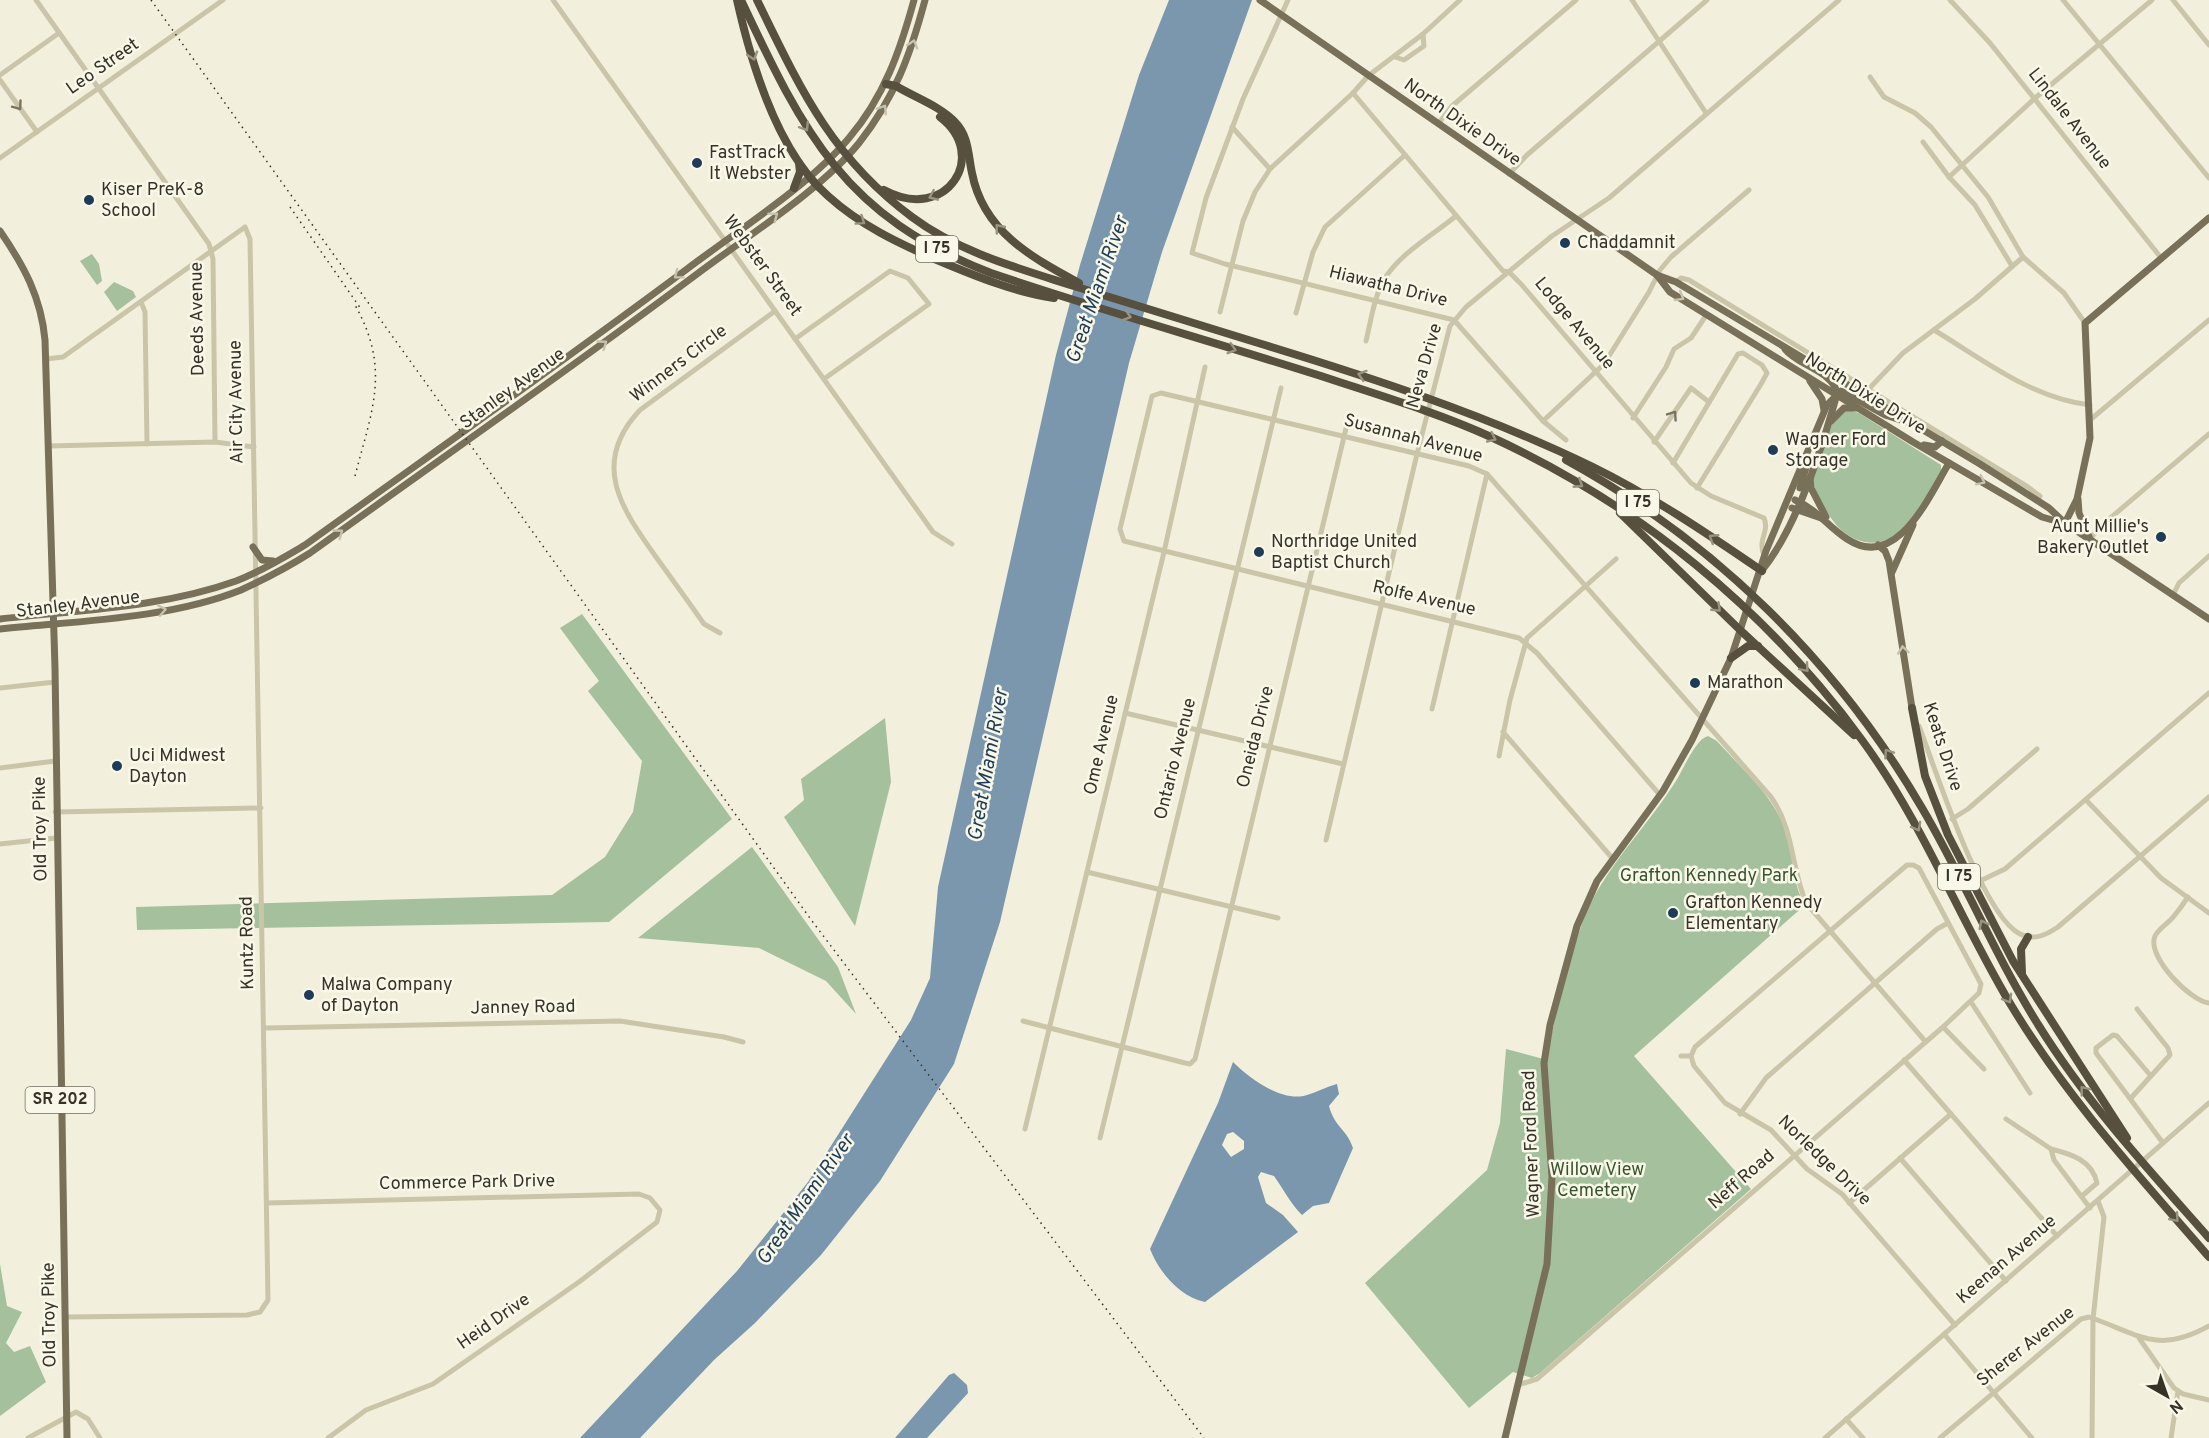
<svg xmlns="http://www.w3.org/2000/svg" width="2209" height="1438" font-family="Overpass,sans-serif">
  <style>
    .green { fill: #a5c09c }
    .water { fill: #7b97ae; fill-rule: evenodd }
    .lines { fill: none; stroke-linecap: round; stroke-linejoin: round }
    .minor { stroke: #cac5a8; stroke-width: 5 }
    .major { stroke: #787059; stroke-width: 7 }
    .highway { stroke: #57503f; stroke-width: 8 }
    .rail { stroke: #363228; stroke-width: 1.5; stroke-dasharray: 1.5 4.5; stroke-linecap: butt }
    .oneway { stroke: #c5c2af }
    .oneway2 { stroke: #989383 }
    .oneway3 { stroke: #797462 }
    .poi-dot { fill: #1e3c57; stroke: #f9f8e8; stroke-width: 2 }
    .labels { text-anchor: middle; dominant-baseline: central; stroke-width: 5; stroke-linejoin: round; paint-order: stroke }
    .shield { fill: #f9f8e8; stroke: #706d62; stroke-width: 1.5 }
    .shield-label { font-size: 16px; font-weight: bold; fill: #363228 }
    .street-label { font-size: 18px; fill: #363228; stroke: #f9f8e8 }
    .poi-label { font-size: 18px; fill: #363228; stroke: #f9f8e8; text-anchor: start }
    .park-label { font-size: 18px; fill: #35542c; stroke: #f9f8e8 }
    .water-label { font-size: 20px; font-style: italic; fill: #1e3c57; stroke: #f9f8e8 }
  </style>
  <rect width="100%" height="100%" fill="#f2f0dc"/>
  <g class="green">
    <polygon points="92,254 99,264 102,281 97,285 80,261"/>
    <polygon points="114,282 133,291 136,297 117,311 104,292"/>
    <path d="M1849 410 1859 413 1941 465V470C1924 498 1905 549 1865 542 1852 539 1842 533 1834 522 1824 509 1813 493 1813 476 1820 458 1827 415 1849 410Z"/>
    <polygon points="582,614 732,819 609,922 137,930 136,907 552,895 605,857 633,812 642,761 588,691 599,681 560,628"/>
    <polygon points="885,718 891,782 855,926 784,817 804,800 801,779"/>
    <path d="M1708 736 1717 741C1740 767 1772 794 1785 829 1794 853 1791 882 1805 905L1634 1056 1751 1189 1540 1373 1532 1378 1513 1372 1469 1408 1365 1283 1487 1170 1500 1123 1506 1049 1547 1060C1555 1012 1574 929 1599 888 1621 851 1651 820 1674 784 1682 773 1695 739 1708 736Z"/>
    <polygon points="752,847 838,967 856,1014 826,981 759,948 638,938"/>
    <polygon points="0,1264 7,1306 22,1312 6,1343 14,1352 30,1346 46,1382 0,1416"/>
  </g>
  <g class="water">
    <polygon points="1169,0 1252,0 1162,252 1129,363 1000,922 954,1064 880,1181 821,1255 755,1323 714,1360 640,1438 580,1438 737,1271 808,1182 911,1020 930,978 938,887 1056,355 1080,265 1139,75"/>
    <path d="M1233 1062C1249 1078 1282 1103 1307 1095 1317 1092 1326 1087 1337 1084L1339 1094 1329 1106C1335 1128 1346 1128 1353 1148L1329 1203 1313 1206 1302 1215C1290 1203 1284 1190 1274 1176L1261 1172 1258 1177 1266 1203 1283 1215 1298 1232 1205 1302C1180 1297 1159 1272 1150 1249L1218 1103ZM1233 1132 1244 1141V1149L1231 1157 1222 1145 1227 1134Z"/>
    <polygon points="954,1373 967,1385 968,1393 927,1438 895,1438 949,1375"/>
  </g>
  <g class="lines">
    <g class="minor">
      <polyline points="36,0 209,244 213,259 215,442"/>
      <polyline points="553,0 933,532 952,544"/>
      <polyline points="1288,0 1243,99 1206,198 1192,253 1225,264 1454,320 1543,421 1566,440"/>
      <polyline points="1632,0 1706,113"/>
      <polyline points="1950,0 1990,43 2162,259"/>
      <polyline points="2063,0 2209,178"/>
      <polyline points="2173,0 2209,45"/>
      <polyline points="1395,57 1404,60 1424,46 1423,34"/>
      <polyline points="0,75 59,33"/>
      <polyline points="1870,77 1884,97 1915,113 1931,127 1988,197 2023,257 2064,293 2085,323"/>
      <polyline points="0,80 37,132"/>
      <path d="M1353 93 1503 271 1509 272 1521 284 1691 483 1711 496 1764 518C1770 532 1757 539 1764 555"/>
      <polyline points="1438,124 1452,106 1576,0"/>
      <polyline points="1232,127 1270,169"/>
      <polyline points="1923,142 1949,177 1975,205 2012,266"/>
      <polyline points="0,158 223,0"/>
      <polyline points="1509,174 1527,155 1707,0"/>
      <polyline points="1949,177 2034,99 2152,0"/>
      <polyline points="1676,282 1681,278 1689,280 2028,487 2040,496 2037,501"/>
      <polyline points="141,302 145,312 147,444"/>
      <polyline points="1220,312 1243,221 1255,192 1270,169 1353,93 1368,76 1423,34 1460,0"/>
      <polyline points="1296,313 1313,252 1325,227 1405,155"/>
      <path d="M1934 330C1984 360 2031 398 2090 405"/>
      <polyline points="795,339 890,271 908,278 929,304 824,379"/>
      <path d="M1366 341C1371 321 1374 296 1385 278 1401 253 1434 234 1456 216"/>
      <polyline points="46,359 63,357 245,227 250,239 268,1300 260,1312 247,1315 66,1317"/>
      <polyline points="1864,394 1903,353 1975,299 2023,257"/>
      <polyline points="1633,418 1666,367 1674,349 1691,338 1707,314"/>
      <polyline points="2090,420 2209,320"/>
      <polyline points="1543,421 1604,364 1649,292 1660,270 1671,257 1749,190"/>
      <polyline points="1654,442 1691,388 1709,402"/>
      <polyline points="48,446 215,442 254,447"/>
      <polyline points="1673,463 1738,354 1743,353 1762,365 1767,373 1761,384 1697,488"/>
      <polyline points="2090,539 2101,526 2209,434"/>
      <polyline points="2173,595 2179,583 2209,556"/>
      <path d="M720 633 704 624C688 601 672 579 656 557 621 508 590 463 640 410L775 311"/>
      <polyline points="0,688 55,682"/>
      <polyline points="1432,709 1487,474"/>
      <polyline points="1125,713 1343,764"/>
      <path d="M1919 726C1935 768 1982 915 2020 934 2034 941 2046 935 2058 927L2209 797"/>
      <polyline points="1503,732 1613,859"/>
      <polyline points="1499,756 1510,700 1527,638 1616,559"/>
      <polyline points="0,768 55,761"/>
      <path d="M1660 795 1537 653 1519 638 1124 541 1120 529 1152 396 1161 393 1469 466 1487 474 1771 797C1794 829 1791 867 1806 903L1925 1041"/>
      <polyline points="2086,800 2161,878 2209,913"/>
      <polyline points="55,812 261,808"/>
      <polyline points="1952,819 1968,809 2037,749"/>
      <polyline points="1326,840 1417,454 1450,326 1466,307 1552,236 1609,198 1839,0"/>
      <polyline points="0,844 56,838"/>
      <polyline points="1087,872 1278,918"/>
      <polyline points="1982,880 2005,869 2209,693"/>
      <path d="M2188 897C2184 903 2179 910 2174 916 2169 923 2159 928 2155 936 2146 956 2190 1001 2209 1003"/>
      <polyline points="1971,1002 2030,1093"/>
      <polyline points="1023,1021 1185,1063 1190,1064 1195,1059 1349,416"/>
      <polyline points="1943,1027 1984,1069"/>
      <polyline points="265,1028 620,1021 724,1037 743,1042"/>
      <polyline points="1681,1056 1691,1056"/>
      <polyline points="1691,1056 1694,1066 1725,1103 1771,1130 1807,1169 1842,1194 1955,1325"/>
      <polyline points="1904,1060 2057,1236"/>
      <polyline points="2151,1076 2117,1036 2113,1035 2096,1048 2096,1053 2163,1143"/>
      <polyline points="2131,1098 2170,1055 2168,1048 2137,1009"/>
      <polyline points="1740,1114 1766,1078 1937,929 1948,923"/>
      <polyline points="2006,1119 2051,1149 2054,1160 2090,1208"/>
      <polyline points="1025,1129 1164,552 1205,367"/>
      <polyline points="1100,1138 1281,388"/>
      <path d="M2051 1149C2071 1154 2092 1160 2097 1183L2082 1196"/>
      <polyline points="1900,1158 2006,1281"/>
      <polyline points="267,1203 639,1194 650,1198 660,1210 657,1222 579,1282 433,1384 366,1410 328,1438"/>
      <polyline points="1849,1203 1951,1114"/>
      <polyline points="1944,1334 2032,1438"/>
      <polyline points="2139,1338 2174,1388 2183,1394 2209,1400"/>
      <polyline points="1518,1385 1537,1379 1943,1027 1979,993 1981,984 1919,868 1913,865 1907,865 1695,1047 1691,1056"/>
      <polyline points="1846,1419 1863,1438"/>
      <polyline points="28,1438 76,1412 88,1419 100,1438"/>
      <polyline points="1825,1438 2209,1103"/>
      <path d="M1940 1438 2081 1319 2089 1317C2139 1334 2157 1355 2209 1326"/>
      <polyline points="2092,1438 2093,1319 2104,1217 2098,1201"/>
      <polyline points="2171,1438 2178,1391"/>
    </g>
    <g class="major">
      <polyline points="1260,0 1657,275 1676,282 1980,464 2049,508 2065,523 2209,619"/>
      <path d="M0 231C24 266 41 297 45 340L55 668 67 1438"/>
      <polyline points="1657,275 1670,292 1913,442 2042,517 2063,523"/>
      <polyline points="1810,381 1822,399 1824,410"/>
      <polyline points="1831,421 1844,408 1856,408"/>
      <polyline points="1924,445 1935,447 1942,441"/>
      <polyline points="1810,478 1811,488 1826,517"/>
      <polyline points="1800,488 1809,458"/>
      <polyline points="2078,499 2079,513 2090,539"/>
      <path d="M1795 500C1819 511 1827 526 1847 539 1897 572 1929 496 1949 463"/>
      <polyline points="1792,508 1821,518"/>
      <polyline points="2065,523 2077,499 2090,438 2085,323 2209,218"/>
      <polyline points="1878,545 1885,551 1889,561 1912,708"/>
      <polyline points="253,547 262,560 273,561"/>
      <path d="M1763 569C1798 525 1822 448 1837 394 1834 371 1798 366 1785 349"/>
      <polyline points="1892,572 1913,525"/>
      <path d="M0 619C78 610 161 608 236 581 260 572 283 558 305 545 433 453 561 363 687 269 737 231 810 185 849 138 884 97 900 51 914 0"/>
      <path d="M0 629C77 621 169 619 241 590 265 579 288 567 310 553 439 460 570 369 697 274 746 237 821 190 859 143 895 97 910 56 925 0"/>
      <polyline points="1505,1438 1547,1264 1552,1177 1544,1063 1550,1025 1577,926 1597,881 1663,791 1692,740 1731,658 1766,551 1827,405 1841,391 1885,415 1916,425"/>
    </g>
    <g class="highway">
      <path d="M737 0C751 63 778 152 828 196 860 225 898 243 937 260 975 276 1014 292 1054 298"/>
      <path d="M741 0C804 134 845 217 991 273 1100 310 1211 341 1321 376 1378 395 1436 412 1491 437 1639 505 1766 609 1862 740 1923 823 1959 918 2011 1005 2067 1098 2139 1176 2209 1257"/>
      <path d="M757 0C800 88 831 157 912 217 960 253 1021 269 1077 287 1137 305 1196 324 1255 342 1370 377 1484 414 1593 467 1652 496 1708 534 1762 571"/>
      <path d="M886 84 896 86C914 97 940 106 955 122 969 136 968 155 972 173 983 231 1031 257 1079 283"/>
      <polyline points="794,188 800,172 799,163"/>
      <path d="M884 190C947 224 990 155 940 117"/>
      <path d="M1566 460C1714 541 1837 662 1922 808 1964 879 1995 956 2039 1026 2087 1103 2149 1170 2209 1238"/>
      <polyline points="1620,513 1740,630 1854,735"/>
      <polyline points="1731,658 1748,646 1758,646"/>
      <polyline points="1912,708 1925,776 1948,835 2013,961 2127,1138"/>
      <polyline points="2022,974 2021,949 2028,937"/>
    </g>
    <g class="rail">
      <polyline points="151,0 812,921 1204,1438"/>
      <polyline points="290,207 361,309"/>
      <path d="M355 476C372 410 391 369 355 305"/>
    </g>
  </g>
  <defs><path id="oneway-chevron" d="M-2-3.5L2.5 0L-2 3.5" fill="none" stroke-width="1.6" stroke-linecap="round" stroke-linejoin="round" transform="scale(1.5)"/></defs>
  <g class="oneway">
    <use href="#oneway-chevron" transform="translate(913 44) rotate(-73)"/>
    <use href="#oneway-chevron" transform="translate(883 109) rotate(-57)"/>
    <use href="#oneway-chevron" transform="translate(774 216) rotate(-37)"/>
    <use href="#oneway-chevron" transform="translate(678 275) rotate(143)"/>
    <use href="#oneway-chevron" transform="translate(1680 297) rotate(31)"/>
    <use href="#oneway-chevron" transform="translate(603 344) rotate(-36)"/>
    <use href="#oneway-chevron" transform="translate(1981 481) rotate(26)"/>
    <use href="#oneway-chevron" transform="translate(339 533) rotate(-36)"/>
    <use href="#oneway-chevron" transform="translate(162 610) rotate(-11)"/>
    <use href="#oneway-chevron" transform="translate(1903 650) rotate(-98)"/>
  </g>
  <g class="oneway2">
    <use href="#oneway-chevron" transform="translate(753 56) rotate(72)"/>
    <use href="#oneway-chevron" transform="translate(805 127) rotate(58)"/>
    <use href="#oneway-chevron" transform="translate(933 196) rotate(157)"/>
    <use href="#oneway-chevron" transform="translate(861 221) rotate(34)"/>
    <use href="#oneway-chevron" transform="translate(999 228) rotate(-129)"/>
    <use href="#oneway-chevron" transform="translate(1127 316) rotate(17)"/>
    <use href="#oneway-chevron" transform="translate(1232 349) rotate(17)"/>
    <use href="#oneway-chevron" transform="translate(1362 375) rotate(-162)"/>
    <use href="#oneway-chevron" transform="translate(1492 438) rotate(25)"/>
    <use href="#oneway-chevron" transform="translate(1579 484) rotate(33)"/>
    <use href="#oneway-chevron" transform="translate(1713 538) rotate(-148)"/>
    <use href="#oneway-chevron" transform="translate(1717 608) rotate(44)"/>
    <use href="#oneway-chevron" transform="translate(1805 668) rotate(49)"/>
    <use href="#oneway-chevron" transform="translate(1888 753) rotate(-124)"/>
    <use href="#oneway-chevron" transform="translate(1917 827) rotate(61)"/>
    <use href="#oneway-chevron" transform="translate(1983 924) rotate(-117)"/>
    <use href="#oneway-chevron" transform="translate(2008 999) rotate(60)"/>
    <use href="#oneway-chevron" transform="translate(2084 1090) rotate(-128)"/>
    <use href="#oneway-chevron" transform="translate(2175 1218) rotate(49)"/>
  </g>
  <g class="oneway3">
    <use href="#oneway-chevron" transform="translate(18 106) rotate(54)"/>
    <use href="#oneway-chevron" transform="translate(1673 415) rotate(-55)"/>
  </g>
  <g class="poi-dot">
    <circle cx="697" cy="163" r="6"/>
    <circle cx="89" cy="200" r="6"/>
    <circle cx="1565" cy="243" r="6"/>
    <circle cx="1773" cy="450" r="6"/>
    <circle cx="2161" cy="537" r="6"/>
    <circle cx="1259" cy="552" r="6"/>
    <circle cx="1695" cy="683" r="6"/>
    <circle cx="117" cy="766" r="6"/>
    <circle cx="1673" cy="913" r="6"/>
    <circle cx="309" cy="995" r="6"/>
  </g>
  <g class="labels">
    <g class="shield">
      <rect x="916" y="236" width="42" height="26" rx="4.5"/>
      <rect x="1617" y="490" width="42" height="26" rx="4.5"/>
      <rect x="1938" y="864" width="42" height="26" rx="4.5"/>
      <rect x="25.5" y="1087" width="69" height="26" rx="4.5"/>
    </g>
    <g class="shield-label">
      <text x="937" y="249">I 75</text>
      <text x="1638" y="503">I 75</text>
      <text x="1959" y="877">I 75</text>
      <text x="60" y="1100">SR 202</text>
    </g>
    <g class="street-label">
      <text transform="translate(103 67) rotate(-35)">Leo Street</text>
      <text transform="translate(2069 119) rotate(52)">Lindale Avenue</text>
      <text transform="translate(1462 123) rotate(35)">North Dixie Drive</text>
      <text transform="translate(762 266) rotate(54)">Webster Street</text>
      <text transform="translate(1388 287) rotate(14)">Hiawatha Drive</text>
      <text transform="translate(198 319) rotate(-91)">Deeds Avenue</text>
      <text transform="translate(1574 324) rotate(50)">Lodge Avenue</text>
      <text transform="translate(679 364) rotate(-37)">Winners Circle</text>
      <text transform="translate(1425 366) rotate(-74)">Neva Drive</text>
      <text transform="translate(513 389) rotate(-36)">Stanley Avenue</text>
      <text transform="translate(1865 394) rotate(32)">North Dixie Drive</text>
      <text transform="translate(237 402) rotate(-91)">Air City Avenue</text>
      <text transform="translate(1413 439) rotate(15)">Susannah Avenue</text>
      <text transform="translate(1424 599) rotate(13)">Rolfe Avenue</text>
      <text transform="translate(78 605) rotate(-7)">Stanley Avenue</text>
      <text transform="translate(1256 737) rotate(-76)">Oneida Drive</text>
      <text transform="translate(1102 745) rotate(-77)">Ome Avenue</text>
      <text transform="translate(1942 747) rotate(72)">Keats Drive</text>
      <text transform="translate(1176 759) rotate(-76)">Ontario Avenue</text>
      <text transform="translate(41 829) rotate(-91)">Old Troy Pike</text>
      <text transform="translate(248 943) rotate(-91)">Kuntz Road</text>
      <text transform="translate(523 1008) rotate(-1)">Janney Road</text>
      <text transform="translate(1532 1144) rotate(-92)">Wagner Ford Road</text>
      <text transform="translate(1824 1161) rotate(44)">Norledge Drive</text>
      <text transform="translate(1742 1180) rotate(-41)">Neff Road</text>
      <text transform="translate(467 1183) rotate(-1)">Commerce Park Drive</text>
      <text transform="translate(2007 1260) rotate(-41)">Keenan Avenue</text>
      <text transform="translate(50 1315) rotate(-91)">Old Troy Pike</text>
      <text transform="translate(494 1322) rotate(-35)">Heid Drive</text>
      <text transform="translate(2026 1347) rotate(-38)">Sherer Avenue</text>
    </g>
    <g class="poi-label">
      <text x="709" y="153">FastTrack<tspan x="709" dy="21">It Webster</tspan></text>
      <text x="101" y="190">Kiser PreK-8<tspan x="101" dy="21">School</tspan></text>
      <text x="1577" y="243">Chaddamnit</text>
      <text x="1785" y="440">Wagner Ford<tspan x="1785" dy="21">Storage</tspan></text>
      <text x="2149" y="527" text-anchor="end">Aunt Millie's<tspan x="2149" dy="21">Bakery Outlet</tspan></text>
      <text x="1271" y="542">Northridge United<tspan x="1271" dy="21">Baptist Church</tspan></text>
      <text x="1707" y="683">Marathon</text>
      <text x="129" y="756">Uci Midwest<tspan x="129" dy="21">Dayton</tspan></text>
      <text x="1685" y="903">Grafton Kennedy<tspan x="1685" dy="21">Elementary</tspan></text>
      <text x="321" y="985">Malwa Company<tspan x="321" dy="21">of Dayton</tspan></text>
    </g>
    <g class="park-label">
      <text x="1709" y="876">Grafton Kennedy Park</text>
      <text x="1597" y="1170">Willow View<tspan x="1597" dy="21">Cemetery</tspan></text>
    </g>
    <g class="water-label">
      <text transform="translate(1098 290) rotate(-71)">Great Miami River</text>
      <text transform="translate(989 765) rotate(-80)">Great Miami River</text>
      <text transform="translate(806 1200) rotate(-55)">Great Miami River</text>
    </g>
  </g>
  <g transform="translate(2167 1396) rotate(140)" stroke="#f9f8e8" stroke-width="4.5" paint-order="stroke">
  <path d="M0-4.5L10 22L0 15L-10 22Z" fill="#363228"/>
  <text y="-9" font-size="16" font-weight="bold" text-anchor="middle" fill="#363228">N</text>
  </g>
</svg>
